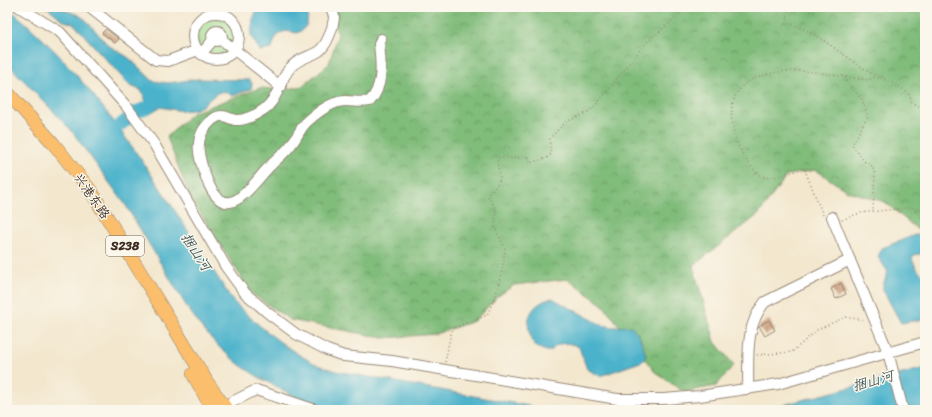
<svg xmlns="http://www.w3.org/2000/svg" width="932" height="417" font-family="Sriracha,'LXGW WenKai TC',sans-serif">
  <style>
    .grass { fill: #a0dc90; stroke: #6e8357 }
    .forest { fill: url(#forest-crowns); stroke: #5e734c }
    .water { fill: #4cb2cb; stroke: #446e74 }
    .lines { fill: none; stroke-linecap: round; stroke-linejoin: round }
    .river { stroke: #4cb2cb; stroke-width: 13 }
    .building { fill: url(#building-cross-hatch) }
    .minor-casing { stroke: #978876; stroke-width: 12 }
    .major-casing { stroke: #978876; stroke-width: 14 }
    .path { stroke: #978876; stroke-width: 1.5; stroke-dasharray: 1 3; stroke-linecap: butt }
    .minor { stroke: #fff; stroke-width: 10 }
    .major { stroke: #fabe6d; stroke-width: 13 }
    .labels { text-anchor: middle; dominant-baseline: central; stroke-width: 3; stroke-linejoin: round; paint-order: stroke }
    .shield { fill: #fbf7ec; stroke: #75685c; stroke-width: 1 }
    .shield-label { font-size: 12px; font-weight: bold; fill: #3b2a1e }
    .street-label { font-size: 13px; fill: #3b2a1e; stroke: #fbf7ec }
    .water-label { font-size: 14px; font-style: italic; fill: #415a5b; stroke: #fbf7ec }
  </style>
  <defs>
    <pattern id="forest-crowns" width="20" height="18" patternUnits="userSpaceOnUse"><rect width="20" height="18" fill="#80bc7a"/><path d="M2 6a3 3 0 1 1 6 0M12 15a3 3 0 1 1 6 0" fill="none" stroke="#6a9963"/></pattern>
    <pattern id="building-cross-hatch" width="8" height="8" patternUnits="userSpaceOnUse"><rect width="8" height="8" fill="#d1a481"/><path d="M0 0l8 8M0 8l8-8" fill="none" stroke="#ab8669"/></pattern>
  </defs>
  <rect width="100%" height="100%" fill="#fbf7ec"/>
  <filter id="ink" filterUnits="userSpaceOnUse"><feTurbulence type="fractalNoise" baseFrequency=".025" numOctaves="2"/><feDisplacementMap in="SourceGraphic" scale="8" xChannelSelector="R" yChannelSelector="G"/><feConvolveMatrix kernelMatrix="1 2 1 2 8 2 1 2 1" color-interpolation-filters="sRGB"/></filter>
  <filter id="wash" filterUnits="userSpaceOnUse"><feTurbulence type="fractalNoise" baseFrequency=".012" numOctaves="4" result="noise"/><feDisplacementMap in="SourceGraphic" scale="16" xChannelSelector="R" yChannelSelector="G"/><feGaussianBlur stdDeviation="0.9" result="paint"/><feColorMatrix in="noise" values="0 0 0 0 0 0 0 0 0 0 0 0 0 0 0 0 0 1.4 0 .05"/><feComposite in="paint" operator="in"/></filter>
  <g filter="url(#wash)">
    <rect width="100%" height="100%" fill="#f3e7ce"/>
    <circle class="grass" cx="216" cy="36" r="19"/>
    <polygon class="forest" points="326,7 925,7 925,236 885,202 847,191 816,170 787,175 759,214 693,266 715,342 734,365 716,386 684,392 655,372 603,305 567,279 514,285 498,296 474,321 435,334 385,338 290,320 251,293 189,195 167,137 192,113 260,88 284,90 302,86 329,64 338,34"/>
    <g class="water">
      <path d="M7 7C103 85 166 199 233 301 255 323 280 344 308 360 316 365 327 368 336 371L551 410H334L300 399 260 378 240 365 220 348 202 328 187 307 125 204 71 130 7 63Z"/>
      <path d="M41 7H56L79 15 86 20 108 45 129 58 153 81 168 83 197 79 250 80 252 84 251 89 232 96C219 83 210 102 200 107 187 114 173 109 160 107L150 113 144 104 146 101 141 90 130 86 74 24C71 22 65 22 62 20 57 15 53 12 48 8Z"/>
      <path d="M258 7H306C309 18 309 28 297 33 280 29 276 33 272 49L260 51 251 36 253 19Z"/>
      <polygon points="925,231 925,253 914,255 912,259 917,269 925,277 925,319 901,323 883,290 883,285 888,272 878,257 882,248"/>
      <path d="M552 298 602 325 614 327 631 326C640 333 643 346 646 356L643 361 600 376 587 369 579 347C569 342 558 341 551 351H546L536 347C522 325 527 305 552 298Z"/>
      <polygon points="925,368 925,406 910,410 764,410"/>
    </g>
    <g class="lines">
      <g class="river">
        <polyline points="136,112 148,107"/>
        <polyline points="105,137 129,118"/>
      </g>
    </g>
    <g id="blocks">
      <g class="building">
        <polygon points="106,29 119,39 115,43 102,33"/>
        <polygon points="841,283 846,294 836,299 831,289"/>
        <polygon points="769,320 775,330 765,336 759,326"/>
      </g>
    </g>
  </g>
  <g filter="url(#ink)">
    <use href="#blocks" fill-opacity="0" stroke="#978876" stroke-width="1"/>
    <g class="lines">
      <g class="minor-casing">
        <g id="minor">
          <polyline points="19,7 60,32 127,107 154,144 226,267 245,293 268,313 296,334 327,350 344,356 392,361 617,399 664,399 700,396 778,384 925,342"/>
          <polyline points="89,7 156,60 168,61 198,50"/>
          <path d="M330 7C332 10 334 15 334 18 333 28 327 45 319 51 310 57 298 58 290 68 279 80 279 99 263 110 256 115 243 121 235 120 230 119 225 115 221 116 216 116 213 119 210 122 192 138 199 160 207 180 226 227 249 188 268 168 276 159 287 152 293 142 299 134 301 126 309 120 318 112 333 101 346 101 354 101 362 103 370 101 384 86 381 63 379 44L381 39"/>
          <circle cx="216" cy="36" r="23"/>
          <circle cx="217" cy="36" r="5"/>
          <polyline points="221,39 281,87"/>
          <polyline points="201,54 214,39"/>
          <polyline points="832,217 888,352 903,410"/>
          <path d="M748 389C749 358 744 327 765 302L850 260"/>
          <polyline points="218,409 256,390 316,410"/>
        </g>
      </g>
      <g class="major-casing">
        <g id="major">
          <polyline points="7,92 53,143 91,191 207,382 227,410"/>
          <polyline points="193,374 213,410"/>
        </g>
      </g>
      <g class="path">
        <path d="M789 7 787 17 789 23C818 33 842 55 868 71 881 80 900 83 910 96L911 102 925 109"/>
        <polyline points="845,77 846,82 862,99 868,116 852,145 865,162 871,165 875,172 873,211"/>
        <path d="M823 215 804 168C795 171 774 179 765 177 759 176 755 171 751 166 732 145 718 94 753 79 790 63 829 75 868 80L877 76"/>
        <polyline points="842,220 860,213 905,208 913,208 925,220"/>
        <polyline points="757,355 792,352 817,330 845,317 865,320"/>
        <path d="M445 362 451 333 454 328 487 315 496 295 504 261 505 248 495 229 496 210 488 195C491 191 500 183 500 177 500 170 496 166 498 158L505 157 513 159 529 156 530 163 547 158 551 154 550 138 566 122 588 112 596 105 644 45 683 11 694 7"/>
      </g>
      <use href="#minor" class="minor"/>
      <use href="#major" class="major"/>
    </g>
  </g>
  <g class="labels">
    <rect class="shield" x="106" y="236" width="38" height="20" rx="3"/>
    <g class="shield-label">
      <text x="125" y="246">S238</text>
    </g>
    <g class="street-label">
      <text transform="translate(92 196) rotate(55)">兴港东路</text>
    </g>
    <g class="water-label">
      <text transform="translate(196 252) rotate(57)">捆山河</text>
      <text transform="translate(873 381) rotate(-16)">捆山河</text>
    </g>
  </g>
  <rect width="932" height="417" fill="none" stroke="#fbf7ec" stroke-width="24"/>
</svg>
